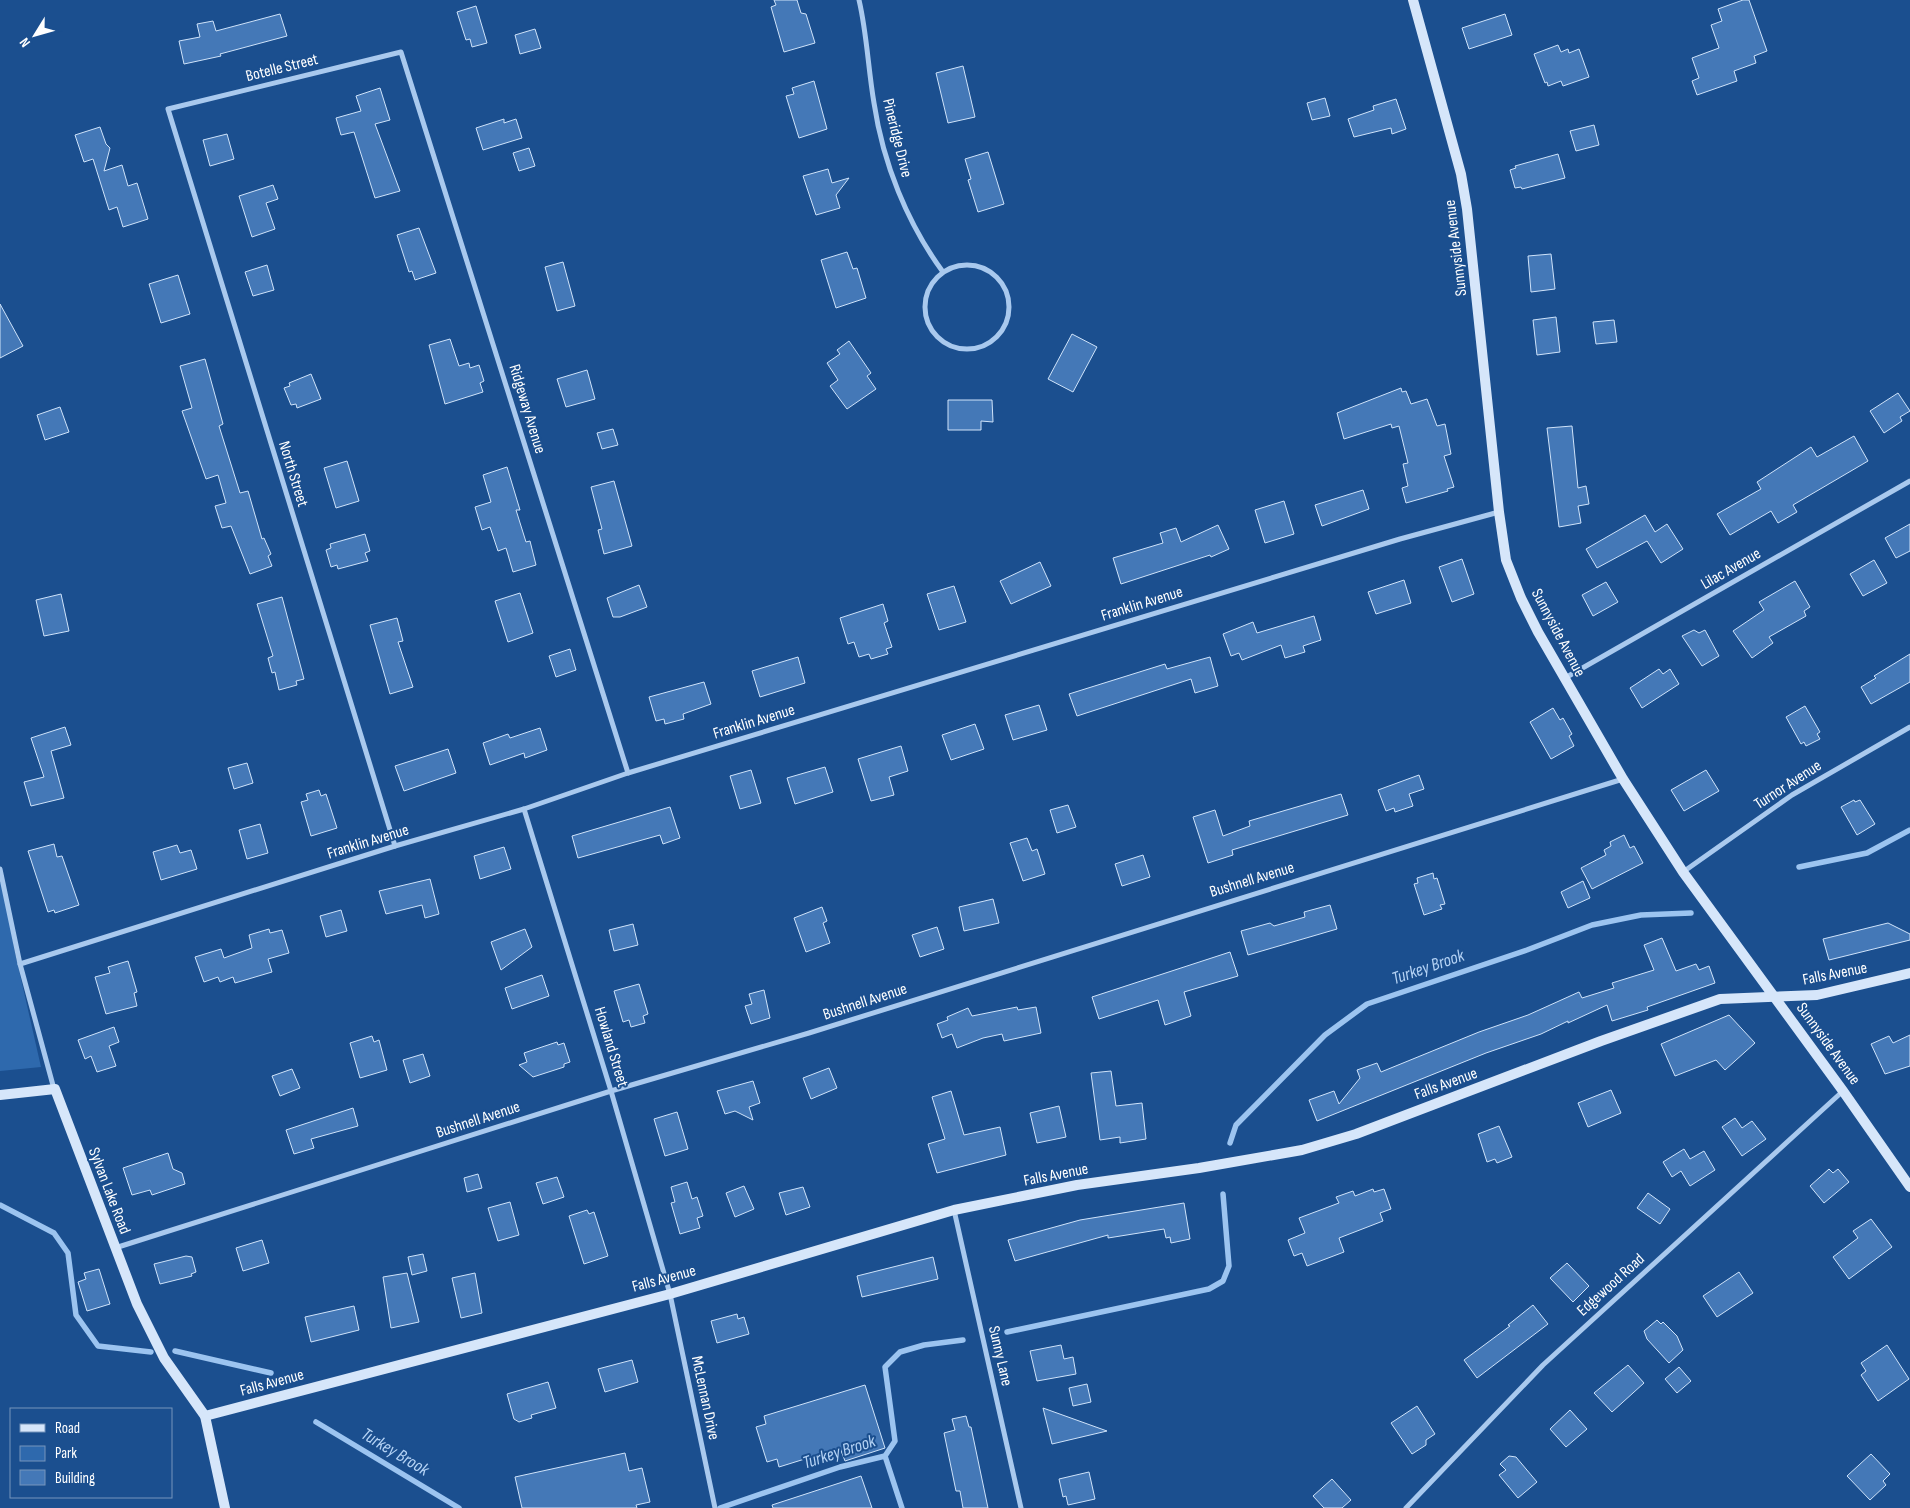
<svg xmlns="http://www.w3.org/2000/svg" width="1910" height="1508" font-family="'Sofia Sans Condensed',sans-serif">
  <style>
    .green { fill: #2e69ad }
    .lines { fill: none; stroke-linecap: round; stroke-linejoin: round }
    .stream { stroke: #9cc4f0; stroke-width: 5.5 }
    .building { fill: #4478b7; stroke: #cfe3fa }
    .street { stroke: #a9c9ee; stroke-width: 5 }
    .secondary { stroke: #d6e6fa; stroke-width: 10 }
    .labels { text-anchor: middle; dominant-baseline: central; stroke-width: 4; stroke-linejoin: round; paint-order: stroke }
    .street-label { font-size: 16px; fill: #fff; stroke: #1b4f8f }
    .water-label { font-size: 18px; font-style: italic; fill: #b5d3f5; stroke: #1b4f8f }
  </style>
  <rect width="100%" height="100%" fill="#1b4f8f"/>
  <polygon class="green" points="5,882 14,948 41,1067 0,1071 0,883"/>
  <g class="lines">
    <g class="stream">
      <polyline points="1799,867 1867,853 1910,830"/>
      <polyline points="1230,1143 1236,1125 1325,1035 1367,1004 1527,950 1592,925 1641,915 1691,913"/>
      <polyline points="0,1205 54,1233 68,1253 76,1315 98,1346 151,1352"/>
      <polyline points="1007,1332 1209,1289 1223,1281 1229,1266 1223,1194"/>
      <polyline points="175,1351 271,1373"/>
      <polyline points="316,1422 459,1508"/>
      <polyline points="885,1456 902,1508"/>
      <polyline points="720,1508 840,1467 885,1456 895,1441 885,1367 900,1352 924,1345 963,1340"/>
    </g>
  </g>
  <g class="building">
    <polygon points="774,0 797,0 801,13 806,14 815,43 784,52 771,7 776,5"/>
    <polygon points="1743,0 1749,0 1767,51 1754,56 1756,63 1734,71 1737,81 1697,95 1692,81 1699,78 1692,58 1719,48 1711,25 1722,21 1718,9"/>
    <polygon points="476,6 487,43 472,47 470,39 466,40 457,12"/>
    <polygon points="280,14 287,36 220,54 221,56 184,64 179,41 200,37 197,24 213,21 216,31"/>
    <polygon points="1505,14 1512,35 1469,49 1462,28"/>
    <polygon points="535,29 541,48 520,54 515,35"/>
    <polygon points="1558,45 1561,52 1568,49 1569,53 1579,49 1589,77 1563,86 1561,81 1548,86 1547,82 1545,83 1534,54"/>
    <polygon points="963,66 975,117 948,123 936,73"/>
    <polygon points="814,81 827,129 799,138 786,96 794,94 792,88"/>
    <polygon points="380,88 390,120 375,124 400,191 375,198 354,132 341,135 336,118 361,111 356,96"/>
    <polygon points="1325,98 1330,116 1312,120 1307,103"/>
    <polygon points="1396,99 1406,129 1392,134 1391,128 1354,137 1348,119 1374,110 1373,106"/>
    <polygon points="504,119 504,123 516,119 522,138 483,150 476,128"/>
    <polygon points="1594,125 1599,145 1576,151 1570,131"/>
    <polygon points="100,127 106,144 110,148 104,171 122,165 128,186 137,183 148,219 123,227 117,207 109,210 93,159 84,162 75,135"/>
    <polygon points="227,134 234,159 210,166 203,140"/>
    <polygon points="529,148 535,166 519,171 513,153"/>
    <polygon points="988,152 1004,204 978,212 968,180 971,179 965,159"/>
    <polygon points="1558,154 1565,178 1522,189 1521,187 1515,188 1510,170 1516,168 1515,166"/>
    <polygon points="828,169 832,183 849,178 836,195 840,208 816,215 803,176"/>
    <polygon points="273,185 278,199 266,203 275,229 252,237 239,196"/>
    <polygon points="419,228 436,273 415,280 412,271 409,272 397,235"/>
    <polygon points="847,252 853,269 857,268 866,298 836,308 821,260"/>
    <polygon points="1551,254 1555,289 1531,292 1528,256"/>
    <polygon points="563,262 575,306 557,311 545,267"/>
    <polygon points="267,265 274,290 253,296 245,272"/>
    <polygon points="178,275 190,314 161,323 149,284"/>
    <polygon points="0,304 23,346 0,358"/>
    <polygon points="1556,317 1560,352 1537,355 1533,320"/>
    <polygon points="1614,320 1617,342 1596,344 1593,322"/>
    <polygon points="1072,334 1097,347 1073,392 1048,379"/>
    <polygon points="450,339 459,366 469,363 470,368 479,365 484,381 480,383 483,392 445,404 429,345"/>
    <polygon points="849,341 871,373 867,376 876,389 847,409 830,386 838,380 827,363 840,354 837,350"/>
    <polygon points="205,359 223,424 219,426 240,493 248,491 262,539 264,538 271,554 268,556 272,566 250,574 231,526 222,528 215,506 226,503 218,475 206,479 182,411 192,408 180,366"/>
    <polygon points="587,370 595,399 566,407 557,379"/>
    <polygon points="311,374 321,399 297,408 296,404 291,405 284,388 290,386 289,383"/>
    <polygon points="1401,388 1402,392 1406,391 1411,404 1427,399 1437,426 1445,424 1451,454 1444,456 1454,487 1447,489 1448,491 1406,503 1402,488 1408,486 1403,464 1408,463 1399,426 1392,428 1391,424 1344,439 1337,413"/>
    <polygon points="1898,393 1910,411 1900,417 1902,421 1884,433 1870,411"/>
    <polygon points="948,400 992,400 993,422 981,421 981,430 948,430"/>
    <polygon points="60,407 69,432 45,440 37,415"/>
    <polygon points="1572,426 1578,488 1586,486 1589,504 1578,506 1581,523 1559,527 1547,428"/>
    <polygon points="613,429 618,445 602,449 597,433"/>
    <polygon points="1854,436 1868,461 1793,505 1797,512 1778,523 1771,511 1730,535 1717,514 1761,489 1757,482 1811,447 1817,457"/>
    <polygon points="347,461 359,501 336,508 324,468"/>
    <polygon points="507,467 520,510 516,510 526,542 530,541 536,565 513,572 506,548 498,551 490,527 482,530 475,507 491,502 483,475"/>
    <polygon points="614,481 632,546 604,554 598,530 602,529 591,487"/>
    <polygon points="1363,490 1369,509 1322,526 1315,505"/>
    <polygon points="1284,501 1294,534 1265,543 1255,510"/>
    <polygon points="1645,515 1655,532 1667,524 1683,549 1661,563 1647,541 1597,568 1586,549"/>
    <polygon points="1910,524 1910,551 1896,558 1885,538"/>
    <polygon points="1218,525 1229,549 1211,557 1210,555 1121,584 1113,558 1163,543 1160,533 1176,528 1181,542"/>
    <polygon points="365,534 370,551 365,553 368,561 338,569 337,565 331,567 326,550 331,548 330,544"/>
    <polygon points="1462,559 1474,594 1452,602 1439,567"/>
    <polygon points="1874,560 1887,583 1863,596 1850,574"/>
    <polygon points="1040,562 1051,586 1011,604 1000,581"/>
    <polygon points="1404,580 1411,603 1376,614 1368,592"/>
    <polygon points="1795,581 1810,607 1804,611 1806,616 1769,637 1773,643 1752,658 1733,631 1764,610 1759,602"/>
    <polygon points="1606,582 1618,602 1593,616 1582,595"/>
    <polygon points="639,585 647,607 620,617 613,617 607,598"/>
    <polygon points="954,586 966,622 939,630 927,594"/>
    <polygon points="520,593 533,633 508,642 495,601"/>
    <polygon points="61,594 69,631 44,636 36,600"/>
    <polygon points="282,597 304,679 296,681 297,685 279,690 275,672 272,673 268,658 273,656 257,604"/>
    <polygon points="883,604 888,621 884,623 892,647 886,649 888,654 871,659 869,654 859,657 854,642 848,644 840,618"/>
    <polygon points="1314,616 1321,640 1303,646 1305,652 1285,658 1281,645 1242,660 1239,653 1231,656 1223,634 1253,622 1257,633"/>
    <polygon points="397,618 403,641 398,642 413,687 390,694 370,625"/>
    <polygon points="1694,630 1699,633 1705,630 1719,656 1702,666 1682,636"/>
    <polygon points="570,649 576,670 556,677 549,656"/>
    <polygon points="1910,654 1910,682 1871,704 1861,687 1876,678 1874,676"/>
    <polygon points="798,657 805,683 760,697 752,671"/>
    <polygon points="1210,657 1218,686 1195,693 1191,679 1077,716 1069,694 1165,664 1167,669"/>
    <polygon points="1659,669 1663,674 1670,669 1679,684 1642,708 1630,688"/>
    <polygon points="704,682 711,704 683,714 684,719 665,724 664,719 656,721 649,697"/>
    <polygon points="1039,705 1047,730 1013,740 1005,715"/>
    <polygon points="1805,706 1820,732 1817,734 1820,739 1806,746 1804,742 1801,744 1786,717"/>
    <polygon points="1553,708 1560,720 1563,718 1572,734 1569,736 1574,746 1551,759 1530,722"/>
    <polygon points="975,724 984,749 951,760 942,735"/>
    <polygon points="65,727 71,745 51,751 64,798 31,806 24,782 44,777 31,738"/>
    <polygon points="540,728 547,750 525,758 524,753 490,765 483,743 508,734 510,738"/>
    <polygon points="901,746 908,771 889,777 894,795 871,801 858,759"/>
    <polygon points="448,749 456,773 404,791 395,766"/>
    <polygon points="247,763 253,783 234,789 228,768"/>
    <polygon points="825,767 833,792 795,804 787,778"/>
    <polygon points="751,770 761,803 740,809 730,776"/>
    <polygon points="1706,770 1719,791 1684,811 1671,790"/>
    <polygon points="1419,775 1424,789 1409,794 1413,806 1395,812 1394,808 1386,811 1378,790"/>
    <polygon points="319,790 321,796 326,794 337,828 311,836 301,802 308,800 306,794"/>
    <polygon points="1341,794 1348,815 1232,850 1233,855 1208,863 1193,817 1215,810 1223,836 1250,826 1249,821"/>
    <polygon points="1854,800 1855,802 1860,800 1875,824 1857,835 1841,807"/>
    <polygon points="1068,805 1076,827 1057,833 1050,810"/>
    <polygon points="670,807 680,838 663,844 660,835 578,858 572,836"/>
    <polygon points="260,824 268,853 247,859 239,830"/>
    <polygon points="1624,835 1630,848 1634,846 1643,863 1592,889 1581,868 1606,855 1604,850 1611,846 1610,842"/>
    <polygon points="1027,838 1032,851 1037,849 1045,874 1023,881 1010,843"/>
    <polygon points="54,844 57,857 62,856 79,905 55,913 54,910 48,912 28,851"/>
    <polygon points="177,845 180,853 191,850 197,869 161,880 153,852"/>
    <polygon points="504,847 511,869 480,879 474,856"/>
    <polygon points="1143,855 1150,877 1122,886 1115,864"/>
    <polygon points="1433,873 1434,879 1437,878 1445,904 1440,905 1442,909 1424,915 1414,884 1418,883 1417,878"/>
    <polygon points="430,879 439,914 425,918 422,905 386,914 379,891"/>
    <polygon points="1583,881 1590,898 1568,908 1561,892"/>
    <polygon points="993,899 999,923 964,931 959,907"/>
    <polygon points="1330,905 1337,929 1248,955 1241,931 1270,923 1274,926 1305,917 1304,912"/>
    <polygon points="822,907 827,921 823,923 830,943 806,952 794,918"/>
    <polygon points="341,910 347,931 326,937 320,916"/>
    <polygon points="1888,923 1910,934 1910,940 1829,960 1823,939"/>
    <polygon points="633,924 638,945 614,951 609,930"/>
    <polygon points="937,927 944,949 920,957 912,935"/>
    <polygon points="269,929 270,933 282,930 289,953 268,959 272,972 235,983 233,977 220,982 218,977 204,982 195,957 221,949 224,958 252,948 249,935"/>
    <polygon points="525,929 532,947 501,970 491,942"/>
    <polygon points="1662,938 1676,971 1696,964 1699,970 1709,966 1715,983 1647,1007 1648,1010 1612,1021 1607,1005 1568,1023 1568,1021 1541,1034 1486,1053 1317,1121 1309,1100 1334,1091 1339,1104 1360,1078 1357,1070 1377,1063 1381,1072 1479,1032 1528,1015 1579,992 1582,998 1614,988 1612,983 1654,970 1644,945"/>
    <polygon points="1230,952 1238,976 1184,992 1191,1016 1165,1025 1158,1000 1099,1019 1092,997"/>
    <polygon points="128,961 137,992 134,993 137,1006 106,1014 95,977 110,973 108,967"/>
    <polygon points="542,975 549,996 512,1009 505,988"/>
    <polygon points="639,984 648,1014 643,1016 645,1023 631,1027 629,1020 623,1022 614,991"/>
    <polygon points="764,990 770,1018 751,1024 745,1006 752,1004 749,994"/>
    <polygon points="1017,1007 1018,1010 1036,1007 1041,1033 1004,1041 1002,1034 983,1038 957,1048 952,1034 942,1038 937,1024 948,1020 947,1017 968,1008 972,1016"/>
    <polygon points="1729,1015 1755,1043 1725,1070 1716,1060 1675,1076 1661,1044"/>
    <polygon points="114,1027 119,1042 109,1046 116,1066 97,1072 91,1056 85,1059 78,1040"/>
    <polygon points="1910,1035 1910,1066 1885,1074 1871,1044 1889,1036 1893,1043"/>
    <polygon points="372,1036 374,1042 379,1040 387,1070 360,1078 350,1043"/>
    <polygon points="557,1042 558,1045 564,1043 570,1062 564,1064 564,1067 533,1077 519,1065 527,1062 524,1053"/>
    <polygon points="423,1054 430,1076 410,1083 403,1060"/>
    <polygon points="829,1068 837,1088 811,1099 803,1078"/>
    <polygon points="292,1069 300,1088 280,1096 272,1076"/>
    <polygon points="1111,1071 1116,1106 1142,1103 1146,1139 1120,1143 1120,1137 1100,1140 1091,1073"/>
    <polygon points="753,1081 760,1103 749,1107 753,1120 735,1111 725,1114 717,1091"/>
    <polygon points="1611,1090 1621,1113 1588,1127 1578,1103"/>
    <polygon points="951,1091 964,1135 1000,1127 1006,1155 937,1173 928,1144 945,1139 932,1097"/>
    <polygon points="1059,1106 1066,1137 1037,1143 1030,1113"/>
    <polygon points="353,1108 358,1126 311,1139 314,1148 294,1154 286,1130"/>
    <polygon points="677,1112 688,1149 665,1156 654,1119"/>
    <polygon points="1735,1118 1742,1128 1752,1121 1766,1139 1742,1156 1722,1127"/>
    <polygon points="1499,1126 1512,1157 1497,1163 1495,1159 1487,1162 1478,1134"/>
    <polygon points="1684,1149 1690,1159 1704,1151 1715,1170 1690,1186 1681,1171 1672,1177 1663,1162"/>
    <polygon points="168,1153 173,1169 182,1173 185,1184 152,1195 150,1190 132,1195 123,1168"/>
    <polygon points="1829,1169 1833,1173 1838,1169 1849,1182 1824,1203 1810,1186"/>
    <polygon points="478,1174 482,1188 467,1192 464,1178"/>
    <polygon points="557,1177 564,1197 543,1204 536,1183"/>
    <polygon points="687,1182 692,1199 697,1197 703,1216 697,1218 700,1228 680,1234 671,1203 675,1202 671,1187"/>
    <polygon points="744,1186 754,1209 735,1217 726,1193"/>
    <polygon points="803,1187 810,1207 786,1215 779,1193"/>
    <polygon points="1373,1189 1374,1192 1384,1189 1391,1209 1380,1213 1383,1221 1339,1238 1344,1252 1307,1266 1302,1253 1294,1256 1288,1240 1305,1233 1299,1218 1339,1203 1336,1197 1353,1191 1355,1196"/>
    <polygon points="1648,1193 1670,1209 1660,1224 1637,1208"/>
    <polygon points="510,1202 519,1235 498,1241 488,1208"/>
    <polygon points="1184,1203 1190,1239 1171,1243 1170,1237 1166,1238 1164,1229 1108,1238 1108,1235 1015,1261 1008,1240 1080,1220"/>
    <polygon points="587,1210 589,1214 594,1212 608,1256 584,1264 569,1216"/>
    <polygon points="1871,1219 1892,1247 1849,1279 1833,1257 1858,1238 1853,1231"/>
    <polygon points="262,1240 269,1263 243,1271 236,1248"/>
    <polygon points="423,1254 427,1271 412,1275 408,1257"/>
    <polygon points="186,1256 192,1257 196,1272 191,1274 192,1276 160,1284 154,1264"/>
    <polygon points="933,1257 938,1279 862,1297 857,1276"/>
    <polygon points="1567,1263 1589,1286 1573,1302 1550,1278"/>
    <polygon points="99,1269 110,1304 87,1311 78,1282 86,1279 84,1273"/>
    <polygon points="1739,1272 1753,1293 1717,1317 1703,1296"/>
    <polygon points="407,1273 419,1322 391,1328 383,1277"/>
    <polygon points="475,1273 482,1313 461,1318 452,1278"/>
    <polygon points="1533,1305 1548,1324 1477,1378 1464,1360 1510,1326 1508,1325"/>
    <polygon points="354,1306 359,1330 311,1342 305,1317"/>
    <polygon points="737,1314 738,1319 744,1317 749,1334 717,1343 711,1321"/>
    <polygon points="1657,1320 1661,1324 1663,1322 1677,1336 1683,1350 1669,1363 1647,1339 1644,1331"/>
    <polygon points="1061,1345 1064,1359 1073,1357 1076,1374 1037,1381 1030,1351"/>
    <polygon points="1887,1345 1909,1379 1878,1401 1861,1375 1866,1371 1861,1363"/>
    <polygon points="632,1360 638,1382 605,1392 598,1369"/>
    <polygon points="1628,1365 1644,1383 1612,1412 1594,1393"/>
    <polygon points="1679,1367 1691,1381 1677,1393 1665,1379"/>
    <polygon points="548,1382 556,1408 531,1415 532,1418 519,1422 514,1419 507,1394"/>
    <polygon points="1087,1384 1091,1402 1073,1406 1069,1388"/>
    <polygon points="865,1385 885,1448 845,1461 840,1448 779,1467 777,1459 767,1462 756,1427 766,1424 764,1416"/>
    <polygon points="1417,1406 1435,1434 1426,1440 1426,1445 1412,1454 1391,1423"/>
    <polygon points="1043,1408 1107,1431 1052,1444"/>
    <polygon points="1570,1410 1587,1429 1566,1447 1550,1429"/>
    <polygon points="966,1416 969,1427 971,1427 988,1508 963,1508 960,1491 956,1491 944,1433 955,1430 952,1419"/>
    <polygon points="625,1453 629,1471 642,1468 650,1502 636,1505 637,1508 522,1508 515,1477"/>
    <polygon points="1871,1454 1890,1474 1883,1481 1886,1485 1870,1500 1847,1476"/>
    <polygon points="1509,1456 1516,1457 1537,1482 1518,1498 1499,1475 1506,1470 1500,1464"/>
    <polygon points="1089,1472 1095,1499 1068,1505 1066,1496 1063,1497 1059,1479"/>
    <polygon points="861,1476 872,1508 773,1508 772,1505"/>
    <polygon points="1332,1479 1351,1500 1342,1508 1324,1508 1313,1496"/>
  </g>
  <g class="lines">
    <g class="street">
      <path d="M859 0C867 34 868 68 874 103 883 163 907 223 943 272"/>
      <circle cx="967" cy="307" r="42"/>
      <polyline points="1565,678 1910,481"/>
      <polyline points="524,809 611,1091 670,1294 715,1508"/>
      <polyline points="395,846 168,109 401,52 628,773"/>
      <polyline points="0,869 20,964 54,1089"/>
      <polyline points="1683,872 1792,795 1910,727"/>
      <polyline points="20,964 395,846 524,809 628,773 1400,539 1499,512"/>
      <polyline points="954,1210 1021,1508"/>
      <polyline points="115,1248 611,1091 809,1033 1623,779"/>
      <polyline points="1406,1508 1543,1365 1843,1091"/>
    </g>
    <g class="secondary">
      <polyline points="1413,0 1461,174 1467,209 1499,512 1506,560 1521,598 1538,632 1623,779 1683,872 1843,1091 1910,1187"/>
      <polyline points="0,1095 55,1089 137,1304 164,1358 205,1416 225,1508"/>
      <polyline points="205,1416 670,1294 954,1210 1077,1185 1199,1168 1302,1150 1356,1134 1601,1041 1720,999 1817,995 1910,973"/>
    </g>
  </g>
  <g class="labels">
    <g class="street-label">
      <text transform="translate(282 68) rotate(-14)">Botelle Street</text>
      <text transform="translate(897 138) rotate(76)">Pineridge Drive</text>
      <text transform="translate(1456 248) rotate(-97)">Sunnyside Avenue</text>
      <text transform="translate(527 409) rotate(73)">Ridgeway Avenue</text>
      <text transform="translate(293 474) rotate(73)">North Street</text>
      <text transform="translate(1731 569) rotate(-30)">Lilac Avenue</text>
      <text transform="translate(1142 604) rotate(-17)">Franklin Avenue</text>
      <text transform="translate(1558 633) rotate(62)">Sunnyside Avenue</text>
      <text transform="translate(754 722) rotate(-17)">Franklin Avenue</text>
      <text transform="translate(1788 785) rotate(-33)">Turnor Avenue</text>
      <text transform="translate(368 842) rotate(-17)">Franklin Avenue</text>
      <text transform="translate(1252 880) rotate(-17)">Bushnell Avenue</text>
      <text transform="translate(1835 974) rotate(-11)">Falls Avenue</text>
      <text transform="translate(865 1002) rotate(-18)">Bushnell Avenue</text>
      <text transform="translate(1828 1044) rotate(54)">Sunnyside Avenue</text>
      <text transform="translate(611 1047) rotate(73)">Howland Street</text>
      <text transform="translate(1446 1084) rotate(-20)">Falls Avenue</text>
      <text transform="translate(478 1120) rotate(-18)">Bushnell Avenue</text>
      <text transform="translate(1056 1175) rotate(-11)">Falls Avenue</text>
      <text transform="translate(109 1191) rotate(69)">Sylvan Lake Road</text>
      <text transform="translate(664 1279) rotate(-15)">Falls Avenue</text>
      <text transform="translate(1611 1285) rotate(-42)">Edgewood Road</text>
      <text transform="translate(1000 1356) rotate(77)">Sunny Lane</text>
      <text transform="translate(272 1383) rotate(-15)">Falls Avenue</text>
      <text transform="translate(705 1398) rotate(78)">McLennan Drive</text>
    </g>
    <g class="water-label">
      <text transform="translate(1428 967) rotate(-19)">Turkey Brook</text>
      <text transform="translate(395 1452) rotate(31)">Turkey Brook</text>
      <text transform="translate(839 1452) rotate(-18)">Turkey Brook</text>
    </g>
  </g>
  <rect x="10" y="1408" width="162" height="90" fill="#1b4f8f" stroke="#7695bc"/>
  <rect x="20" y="1424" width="25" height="8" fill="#d6e6fa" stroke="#7695bc"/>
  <text x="55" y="1433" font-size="15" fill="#ffffff">Road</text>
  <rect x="20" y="1446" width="25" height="15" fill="#2e69ad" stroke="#7695bc"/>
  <text x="55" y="1458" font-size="15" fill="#ffffff">Park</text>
  <rect x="20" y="1470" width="25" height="15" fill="#4478b7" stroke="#7695bc"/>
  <text x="55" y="1483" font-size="15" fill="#ffffff">Building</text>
  <g transform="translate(35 35) rotate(233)" stroke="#1b4f8f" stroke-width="4" paint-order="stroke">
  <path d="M0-4L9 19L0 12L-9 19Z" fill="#ffffff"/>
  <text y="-8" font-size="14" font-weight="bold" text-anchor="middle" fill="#ffffff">N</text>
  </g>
</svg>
